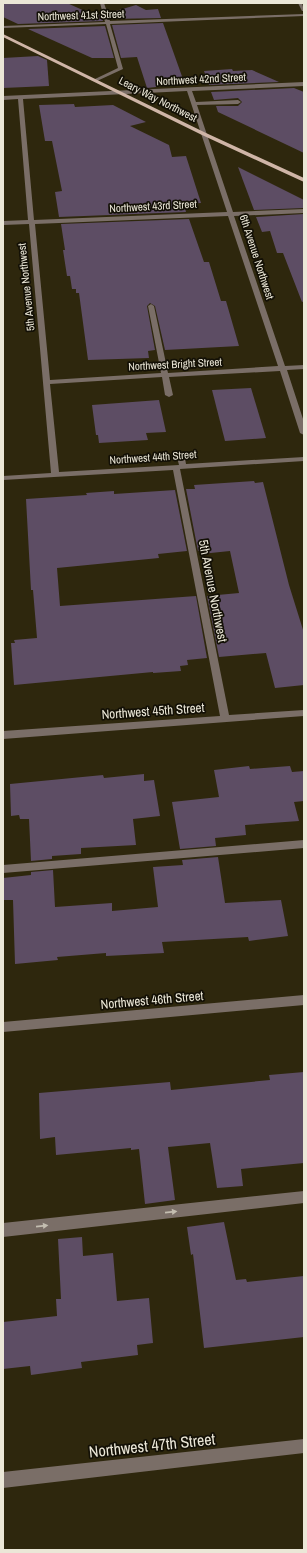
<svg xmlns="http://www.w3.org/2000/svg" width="307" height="1553" font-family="'Archivo Narrow',sans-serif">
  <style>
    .building { fill: #5d4d64 }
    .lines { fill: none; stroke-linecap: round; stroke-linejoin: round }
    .minor { fill: #7a6e67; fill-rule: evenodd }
    .major { fill: #cfb5a7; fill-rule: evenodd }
    .oneway { fill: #c3bdb0 }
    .labels { text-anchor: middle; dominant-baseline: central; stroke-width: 3.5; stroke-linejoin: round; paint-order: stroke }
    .far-street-label { font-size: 11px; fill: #ebe7d7; stroke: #131006 }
    .street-label { font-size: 13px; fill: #ebe7d7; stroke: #131006 }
    .near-street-label { font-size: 16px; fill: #ebe7d7; stroke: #131006 }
  </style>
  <rect width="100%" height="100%" fill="#2e270d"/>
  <g class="building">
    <polygon points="3,3 67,3 96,16 101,14 103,21 18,24 3,17"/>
    <polygon points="136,5 146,10 158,9 161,18 111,19 109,13"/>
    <polygon points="163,23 184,82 158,83 156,87 147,88 137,57 121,58 112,25"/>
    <polygon points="105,26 114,58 92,58 28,29"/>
    <polygon points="38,56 47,60 49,86 3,88 3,58"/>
    <polygon points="232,69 233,71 252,70 279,82 209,85 204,71"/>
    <polygon points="294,88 304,92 304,153 218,112 216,106 238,106 242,102 238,98 214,100 211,92"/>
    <polygon points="74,104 75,107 113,105 146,122 130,126 169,145 172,157 186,156 201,203 184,204 186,212 59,217 55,192 62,191 52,141 45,141 39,105"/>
    <polygon points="238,167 304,200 304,208 254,210"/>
    <polygon points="304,214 304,301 302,302 283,253 277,253 270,231 262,232 256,217"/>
    <polygon points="189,219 204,262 209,262 221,301 226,301 239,346 165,350 155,306 150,303 147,306 155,350 148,351 149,358 88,360 79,293 76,293 76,289 72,289 70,276 67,276 63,250 65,250 61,224"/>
    <polygon points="251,388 266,438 225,441 212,390"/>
    <polygon points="159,400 166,432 146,433 148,440 99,443 98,435 96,435 92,405"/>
    <polygon points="254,481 255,483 263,482 289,585 304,633 304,685 275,688 266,653 219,657 207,596 239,593 230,551 201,554 200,550 198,551 186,489 195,489 194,485"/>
    <polygon points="175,490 187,551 158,554 159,558 57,568 60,606 196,596 207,658 187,660 188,665 180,666 181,671 153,673 153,672 14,685 11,643 15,643 14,640 37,638 33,590 31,590 26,499 87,495 86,493 114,491 114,494"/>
    <polygon points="249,766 250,769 290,766 292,772 304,771 304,801 294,802 299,821 245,825 246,835 215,838 216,846 180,849 172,802 219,797 214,770"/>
    <polygon points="144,774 144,781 154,780 160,816 133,819 136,845 81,848 81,854 52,856 52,859 31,861 29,819 20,819 19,815 11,816 10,784 103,775 104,778"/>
    <polygon points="218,857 225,903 281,900 288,936 249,941 248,937 162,942 164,953 106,956 106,953 57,957 58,960 15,964 13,900 3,900 3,878 31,875 31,872 53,870 55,907 112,903 112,911 158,907 153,867 183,865 182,860"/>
    <polygon points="304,1072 304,1163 241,1169 243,1186 217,1188 210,1143 168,1147 175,1200 145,1204 139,1149 131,1150 131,1148 56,1155 55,1137 40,1139 39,1093 170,1082 171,1090 270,1080 269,1075"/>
    <polygon points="224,1222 236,1280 246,1279 247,1282 304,1276 304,1337 204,1348 193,1254 191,1255 187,1227"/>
    <polygon points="82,1237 83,1256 113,1253 117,1301 149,1298 153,1343 137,1345 138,1355 81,1362 82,1368 31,1375 30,1366 3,1369 3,1322 57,1316 56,1299 61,1299 58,1239"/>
  </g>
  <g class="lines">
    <g class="minor">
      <polygon points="100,3 104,3 110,21 304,14 304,16 110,24 123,69 97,81 95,80 95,79 118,68 106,24 3,28 3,26 105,22"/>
      <polygon points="298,3 302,3 304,11 302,11"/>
      <path d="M304 82V86L192 91 196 102 238 100 241 102 238 104 197 105 233 212 304 209V213L234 216 285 366 304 365V369L287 370 304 422V435L300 433 280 371 169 377 173 395 169 397 165 395 162 377 50 384 59 472 179 465 176 453 180 451 184 453 186 464 304 457V461L180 469 229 715 304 710V716L3 739V731L220 716 173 470 3 480V476L51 473 29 224 3 225V221L28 220 18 99 3 100V96ZM187 91 227 212 34 220 23 99ZM228 216 278 366 168 373 154 306 151 304 148 306 161 373 50 380 35 224Z"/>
      <polygon points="304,840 304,848 3,873 3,865"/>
      <polygon points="304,995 304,1005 3,1032 3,1022"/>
      <polygon points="304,1191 304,1203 3,1237 3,1223"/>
      <polygon points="304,1439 304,1453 3,1488 3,1472"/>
    </g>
    <polygon class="major" points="3,34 206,133 304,178 304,182 202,135 3,37"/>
  </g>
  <defs><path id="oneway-solid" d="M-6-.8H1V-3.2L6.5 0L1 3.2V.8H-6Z"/></defs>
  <g class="oneway">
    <use href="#oneway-solid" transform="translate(171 1212) rotate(-6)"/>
    <use href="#oneway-solid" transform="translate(42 1226) rotate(-6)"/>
  </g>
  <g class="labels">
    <g class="far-street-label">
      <text transform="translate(81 15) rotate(-2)">Northwest 41st Street</text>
      <text transform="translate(201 79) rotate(-3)">Northwest 42nd Street</text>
      <text transform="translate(158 99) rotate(27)">Leary Way Northwest</text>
      <text transform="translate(153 206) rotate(-3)">Northwest 43rd Street</text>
      <text transform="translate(257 257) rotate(72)">6th Avenue Northwest</text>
      <text transform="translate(26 287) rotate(-96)">5th Avenue Northwest</text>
      <text transform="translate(175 364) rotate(-3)">Northwest Bright Street</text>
      <text transform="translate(153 457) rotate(-4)">Northwest 44th Street</text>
    </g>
    <g class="street-label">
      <text transform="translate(213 591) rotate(79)">5th Avenue Northwest</text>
      <text transform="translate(153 711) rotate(-4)">Northwest 45th Street</text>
      <text transform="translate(152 1000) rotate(-5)">Northwest 46th Street</text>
    </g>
    <g class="near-street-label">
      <text transform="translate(152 1445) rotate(-6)">Northwest 47th Street</text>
    </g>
  </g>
  <rect width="307" height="1553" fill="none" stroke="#ebe7d7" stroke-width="8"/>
</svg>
